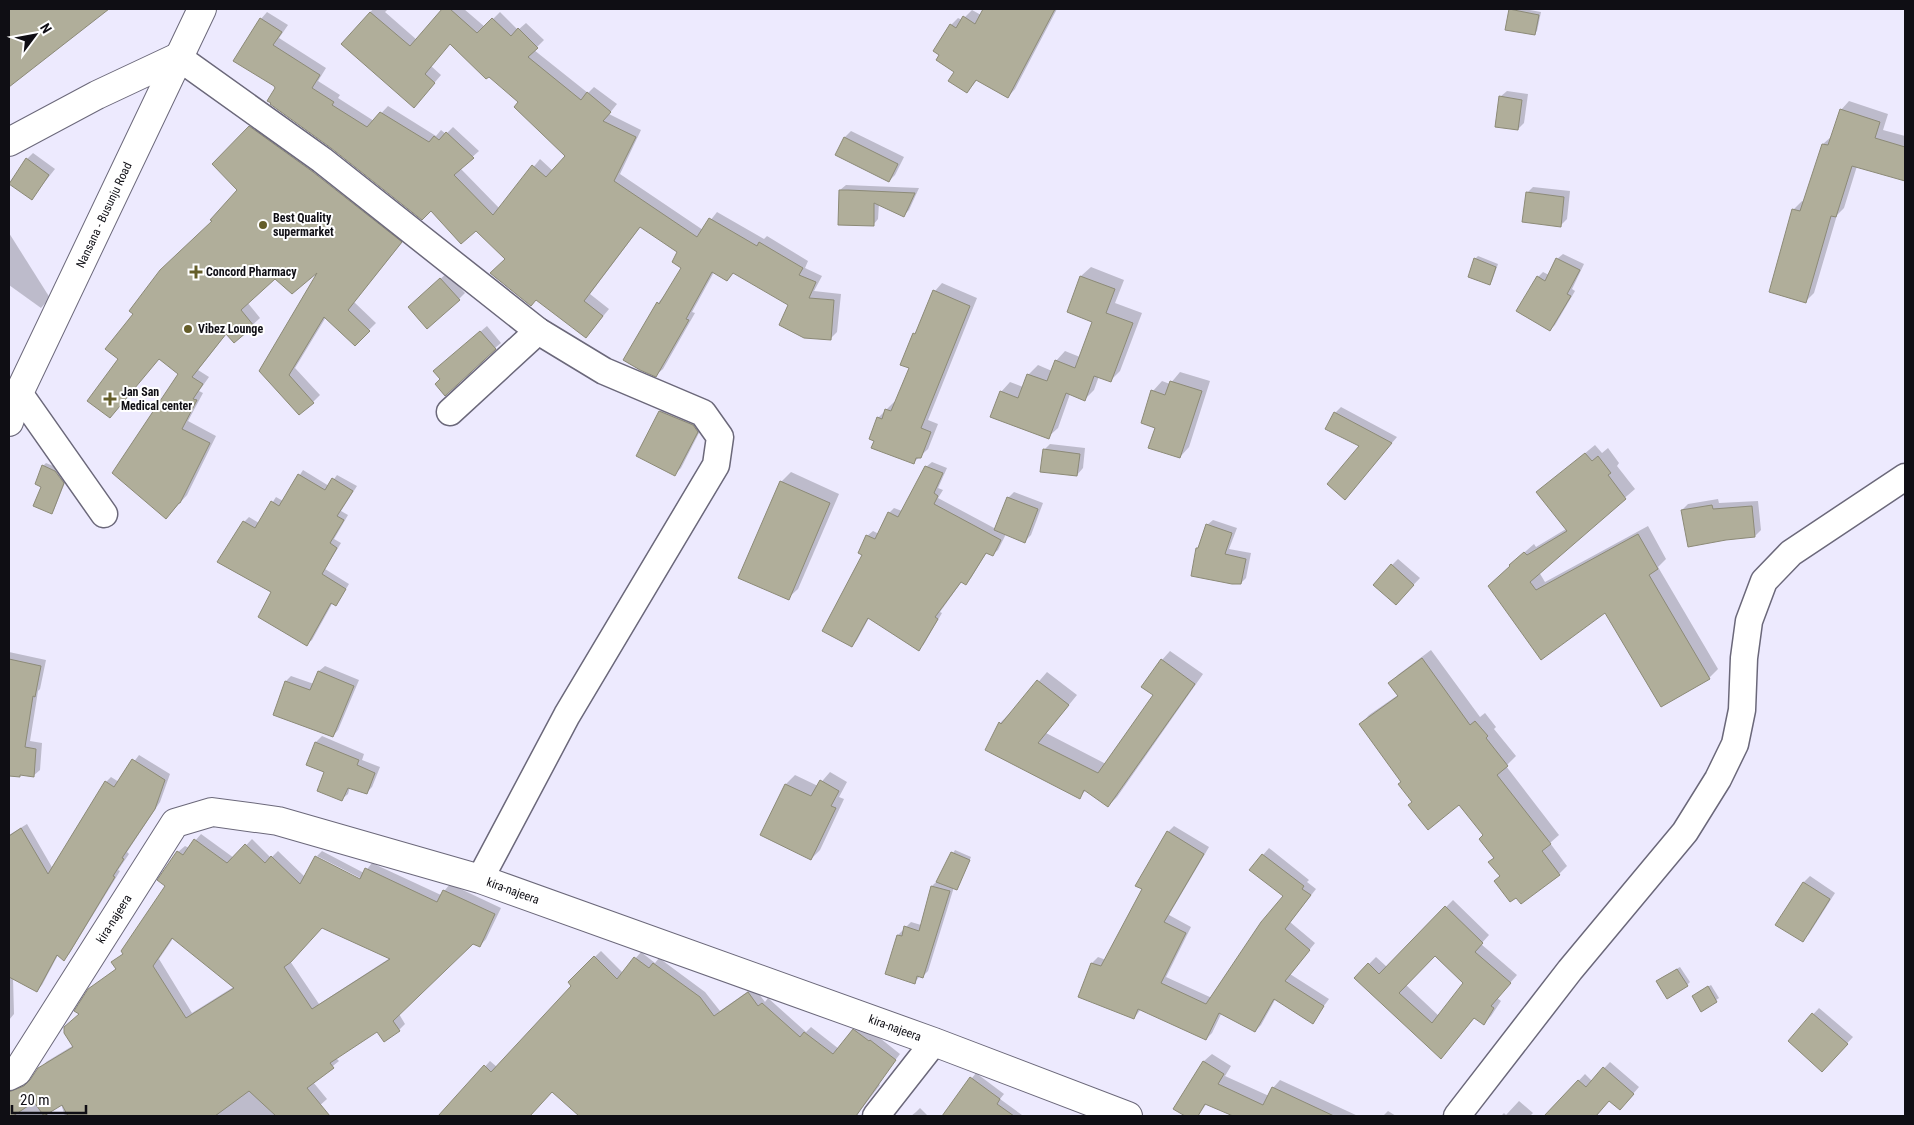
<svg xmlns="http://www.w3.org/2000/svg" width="1914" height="1125" font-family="'Roboto Condensed',sans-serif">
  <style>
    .shadow { fill: #0003; fill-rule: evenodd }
    .building { fill: #b0ae9a; stroke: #8c8a77; fill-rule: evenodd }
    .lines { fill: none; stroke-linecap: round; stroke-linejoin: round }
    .minor-casing { stroke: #6b687a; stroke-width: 29 }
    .tertiary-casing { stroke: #6b687a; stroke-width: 30 }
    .primary-casing { stroke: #6b687a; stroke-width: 30 }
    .minor { stroke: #fff; stroke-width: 26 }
    .tertiary { stroke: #fff; stroke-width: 28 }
    .primary { stroke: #fff; stroke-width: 28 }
    .poi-dot { fill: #655e2a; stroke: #fff; stroke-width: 2 }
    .labels { text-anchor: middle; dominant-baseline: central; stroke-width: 4; stroke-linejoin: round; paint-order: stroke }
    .street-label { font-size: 12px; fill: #0f0e14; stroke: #fff }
    .poi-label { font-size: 12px; font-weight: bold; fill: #0f0e14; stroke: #fff; text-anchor: start }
  </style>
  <rect width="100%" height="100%" fill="#edeafe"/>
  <g class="shadow">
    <polygon points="9,9 105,9 9,85"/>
    <polygon points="373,9 388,9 385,12 417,40 444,9 464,9 485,27 500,12 518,30 526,23 544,40 534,50 588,93 594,87 617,104 609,114 641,130 620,174 703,230 717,212 764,239 767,236 808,261 805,268 822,276 814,291 841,294 837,332 830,339 789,305 734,272 727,280 714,272 692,312 695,313 663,369 656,375 658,303 664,296 683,267 679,252 641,226 590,294 609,309 586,337 476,230 431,210 277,89 261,19 267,12 288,25 279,38 326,68 318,81 340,95 338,98 374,121 388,106 436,136 441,130 446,134 453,127 479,151 460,168 500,209 540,159 553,171 566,156 520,102 451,42 431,66 441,75 420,100 343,44"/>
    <polygon points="984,9 1057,9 1015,89 1008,97 978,79 967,92 956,72 951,25 958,18 962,20 972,10 981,15"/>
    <polygon points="1510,9 1524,9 1541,12 1537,31 1534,34"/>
    <polygon points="1507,91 1528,94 1524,123 1518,129 1500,97"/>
    <polygon points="1849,101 1888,114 1883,130 1905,136 1905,180 1857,166 1844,208 1837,215 1814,293 1806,301 1793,210 1802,201 1804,202 1823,144 1832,136 1841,110"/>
    <polygon points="257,120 408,235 354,302 376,323 355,344 326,317 295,368 320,395 313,402 261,371 322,269 275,277 247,302 260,318 234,342 227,333 198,370 209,377 199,391 203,393 188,421 216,436 187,495 166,518 180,373 159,358 120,359 213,221 239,190 213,164"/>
    <polygon points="851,131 904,157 895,175 889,181 836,154 845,137"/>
    <polygon points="33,153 55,169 31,199 27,159"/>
    <polygon points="846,185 919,188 909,210 904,215 879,203 878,219 873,225 840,190"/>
    <polygon points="1533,187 1570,191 1567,219 1561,225 1527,193"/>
    <polygon points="9,233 50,298 41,308 9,285"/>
    <polygon points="1563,254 1584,264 1572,289 1575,291 1555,325 1550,330 1538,277 1543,272 1549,275 1557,259"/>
    <polygon points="1478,256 1498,264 1492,281 1490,283 1475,259"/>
    <polygon points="1091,267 1124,280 1115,303 1142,313 1120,371 1110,381 1099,376 1094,390 1085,399 1070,394 1058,428 1048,437 1001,392 1010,382 1023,387 1028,375 1038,365 1052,371 1056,361 1065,351 1080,357 1093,321 1081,276"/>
    <polygon points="447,273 465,293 459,299 416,301"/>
    <polygon points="942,283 977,298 928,420 938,424 928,449 914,462 875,440 878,418 894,402 896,403 910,367 901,364 935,291"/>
    <polygon points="487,326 501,343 495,348 441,365"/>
    <polygon points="1180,372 1210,381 1189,447 1180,457 1156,427 1153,391 1162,381 1170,384"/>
    <polygon points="667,405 703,425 681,468 675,474 638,456 660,412"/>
    <polygon points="1341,407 1397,437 1350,492 1361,446 1335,413"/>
    <polygon points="1050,444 1085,448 1083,468 1077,475 1044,450"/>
    <polygon points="1595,445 1602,453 1608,448 1619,463 1617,466 1635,489 1539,572 1545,582 1648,526 1666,559 1658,567 1718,669 1709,678 1606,611 1541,658 1510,565 1534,544 1536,547 1566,529 1538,492"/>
    <polygon points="932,462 947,468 938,488 943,490 938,498 996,529 1008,498 1014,492 1043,503 1031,535 1025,541 1006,534 998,550 992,555 987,552 971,578 965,583 962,581 940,612 942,613 924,644 919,649 869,618 857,640 852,646 867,536 873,531 879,534 889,513 894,508 902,511 926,467"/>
    <polygon points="46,463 58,468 66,480 54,510 51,513 42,486 43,466"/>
    <polygon points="303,470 329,486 337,475 357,486 341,511 348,515 334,539 341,543 325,569 349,584 340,599 336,604 333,602 312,640 307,644 273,592 244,522 249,517 259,523 276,497 283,501"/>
    <polygon points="791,472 839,494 798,589 788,598 781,482"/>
    <polygon points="1718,499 1719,503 1758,501 1761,530 1755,536 1682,510 1688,504"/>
    <polygon points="1213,520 1237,528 1229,549 1251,553 1246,578 1241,583 1197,549 1200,546 1207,525"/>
    <polygon points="1398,559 1420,578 1402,597 1392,565"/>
    <polygon points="1431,650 1480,717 1485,713 1496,727 1494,729 1516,756 1506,766 1559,835 1550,843 1567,866 1559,874 1501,876 1490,862 1495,857 1485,835 1459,804 1413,802 1402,782 1361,724 1369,715 1398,695 1390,683 1399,674"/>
    <polygon points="1170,651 1203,674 1117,797 1108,806 1086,790 1080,797 1000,723 1009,714 1010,715 1047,672 1077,695 1046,733 1106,764 1155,695 1162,660"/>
    <polygon points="9,652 46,660 40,689 38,691 30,741 42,743 40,770 33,776 9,772"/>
    <polygon points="325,666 359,680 338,730 333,736 274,714 286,681 291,676 314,684 319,671"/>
    <polygon points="322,736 364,754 362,760 380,767 372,787 366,793 350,787 348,794 342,799 326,771 307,764 316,742"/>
    <polygon points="139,755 170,774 160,802 127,852 129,854 118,870 120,871 69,954 64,959 58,955 42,985 37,991 13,978 14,1014 9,1020 9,835 27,824 53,869 106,782 111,777 119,782"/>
    <polygon points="830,772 847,782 839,797 844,799 820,850 811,859 762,835 786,784 795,775 818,786"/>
    <polygon points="1174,826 1209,847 1169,915 1191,927 1166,977 1212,998 1285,896 1251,869 1269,848 1309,880 1307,882 1316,889 1290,922 1315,943 1290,974 1329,999 1312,1022 1276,998 1261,1025 1255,1031 1222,1012 1212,1033 1206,1039 1141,1009 1134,1018 1080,996 1092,963 1098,957 1106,960 1143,889 1168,832"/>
    <path d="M201 834 234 858 252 839 271 858 278 851 305 877 316 856V858L365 883 366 881 317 856 322 851 364 873 372 863 441 895 450 884 501 908 486 939 480 946 473 942 399 1014 405 1024 399 1030H377L336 1058 339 1061 313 1082 327 1099 308 1116H65L61 1104 43 1116H9V1087L23 1084 32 1080 46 1062 74 1045 80 1014 89 990 117 968 113 962 124 953 167 885 159 880 178 852 185 846 189 848ZM322 927 390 958 319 1004 290 961ZM174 937 235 986 192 1013 159 959Z"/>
    <polygon points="955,850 971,857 959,885 957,888 954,887 928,971 923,976 920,976 915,982 898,935 911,922 921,925 932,886 937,881"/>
    <polygon points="1810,876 1835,893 1809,934 1802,940 1777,925 1804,882"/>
    <path d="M1453 900 1489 935 1481 944 1517 975 1497 998 1501 1001 1491 1016 1484 1023 1475 1017 1448 1050 1369 964 1376 957 1387 967ZM1435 954 1465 983 1439 1016 1406 985Z"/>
    <polygon points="601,951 623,973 641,952 655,963 659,958 705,992 720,1011 754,987 765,1002 768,998 806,1032 811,1027 839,1049 859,1025 875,1036 876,1035 900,1054 878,1083 880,1085 856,1116 706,1116 732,1083 683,1116 615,1116 612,1111 607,1116 581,1116 552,1091 529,1116 451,1116 445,1111 490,1061 497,1067 573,986 569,982"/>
    <polygon points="1680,967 1690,982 1687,985 1661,978"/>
    <polygon points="1711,985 1719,998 1702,1010 1696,994"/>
    <polygon points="1819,1008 1853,1037 1828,1064 1789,1041"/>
    <polygon points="1212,1054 1231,1066 1225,1076 1269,1096 1273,1088 1280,1080 1358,1116 1236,1116 1207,1103 1198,1116 1187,1116 1175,1109 1204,1061"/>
    <polygon points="1610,1062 1639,1087 1626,1102 1610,1100 1595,1116 1546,1116 1585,1074 1592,1081"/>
    <polygon points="976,1073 1004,1094 1000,1099 1022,1115 1022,1116 942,1116"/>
    <polygon points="1519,1101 1533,1113 1530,1116 1501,1116 1504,1113 1506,1115"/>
    <polygon points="920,1108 928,1116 911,1116 916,1112"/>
    <polygon points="1388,1111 1396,1116 1383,1116"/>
  </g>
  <g class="building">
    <polygon points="9,9 109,9 9,87"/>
    <polygon points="442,9 450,9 477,33 492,18 511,36 518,28 538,48 528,57 581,100 587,92 611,112 603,121 636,137 614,181 697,237 709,218 757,246 759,242 803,268 799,275 816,282 809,298 834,300 831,340 804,338 779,325 788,305 733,273 727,281 712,272 686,319 689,320 656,377 640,370 623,360 657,302 659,304 681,268 672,262 677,252 640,227 584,301 603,316 586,338 536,300 531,306 490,273 505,259 476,231 461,244 431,211 422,220 331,148 270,104 271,103 267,101 275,88 274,86 233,61 260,18 282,32 273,45 320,75 312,88 334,102 332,105 367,127 380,112 429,142 434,136 439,140 446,132 474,158 454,175 493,215 532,165 546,177 565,156 514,107 518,102 489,77 486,79 450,44 425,74 435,83 414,108 341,44 370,12 410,46"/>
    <polygon points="983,9 1055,9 1008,98 976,80 967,93 948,81 954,72 936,60 939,55 933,51 950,24 956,28 963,16 975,24"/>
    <polygon points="1509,9 1539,15 1535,35 1505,30"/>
    <polygon points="1499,96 1522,100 1518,130 1495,127"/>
    <polygon points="1840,109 1880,122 1875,138 1905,147 1905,181 1852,166 1836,217 1831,216 1806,303 1769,292 1792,209 1800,211 1822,144 1828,145"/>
    <polygon points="249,126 313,172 402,242 348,310 370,331 355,346 324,317 289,375 314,403 299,415 259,371 317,273 292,294 275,279 241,310 254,326 234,343 226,334 192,377 203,384 193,399 197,400 182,429 210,443 180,503 179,503 166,519 112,473 178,374 159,359 110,418 87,401 118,359 105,349 133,314 129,311 160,270 212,221 210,220 237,190 212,164"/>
    <polygon points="844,137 898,164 889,182 835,155"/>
    <polygon points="26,158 49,175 32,200 9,184"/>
    <polygon points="839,190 848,190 915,193 904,217 874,203 874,226 838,225"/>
    <polygon points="1526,192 1564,197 1561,227 1522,222"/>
    <polygon points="1474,258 1496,267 1490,285 1468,277"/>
    <polygon points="1556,258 1580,270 1567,294 1571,296 1550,331 1516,311 1537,276 1545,281"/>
    <polygon points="1080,276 1115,289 1106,313 1133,323 1111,382 1094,376 1085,401 1066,393 1049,439 990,417 1000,391 1018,398 1027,374 1047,381 1055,360 1075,368 1092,322 1067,312"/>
    <polygon points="440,278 460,300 427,329 408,307"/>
    <polygon points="933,290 970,306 921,428 931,432 921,458 916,458 914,464 871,448 874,441 869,439 877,417 882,419 885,409 891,411 909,368 900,365 913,333 915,334"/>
    <polygon points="480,331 496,349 445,396 435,384 440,379 433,371"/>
    <polygon points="1170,381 1202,391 1180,458 1148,448 1155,428 1141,423 1151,390 1165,395"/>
    <polygon points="659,411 693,425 698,432 675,476 636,456"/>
    <polygon points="1334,412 1392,443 1345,500 1327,484 1359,446 1325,429"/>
    <polygon points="1043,449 1080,454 1077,476 1040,472"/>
    <polygon points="1585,453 1592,461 1598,456 1611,473 1608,475 1626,499 1530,582 1536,590 1638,534 1658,569 1649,575 1710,679 1661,707 1605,613 1541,660 1488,586 1510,566 1509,565 1524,552 1527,555 1567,531 1536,492"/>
    <polygon points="42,465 55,471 64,483 52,514 33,506 41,487 35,484"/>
    <polygon points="925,466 943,473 934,493 938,496 934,504 1001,540 993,556 986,553 966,585 961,582 935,617 938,619 919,651 868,618 852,647 822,631 862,555 858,553 866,535 875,539 888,512 898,517"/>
    <polygon points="298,474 325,490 332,478 353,491 337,516 344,520 330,543 337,548 322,574 346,589 336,606 331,603 307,646 258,617 271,592 217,562 243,521 255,528 271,501 279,506"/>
    <polygon points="780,481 830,503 789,600 738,578"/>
    <polygon points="1007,497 1038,509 1025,543 994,530"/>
    <polygon points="1712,505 1713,509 1752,506 1755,537 1726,540 1688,547 1681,510"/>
    <polygon points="1206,524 1232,533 1225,554 1246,559 1241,584 1232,584 1191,576 1196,548 1198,548"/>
    <polygon points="1391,564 1414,585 1396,605 1373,585"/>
    <polygon points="1422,658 1470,725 1475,721 1488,736 1486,738 1508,766 1497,775 1551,844 1542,851 1560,875 1521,904 1516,898 1510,902 1494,881 1500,876 1488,862 1494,858 1479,839 1483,835 1459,805 1428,830 1408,805 1412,802 1398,784 1401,782 1359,724 1398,696 1388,683"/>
    <polygon points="9,659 41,666 35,697 33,696 25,747 36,749 34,777 20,775 20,777 9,776"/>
    <polygon points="1161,659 1195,684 1108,807 1084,790 1080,799 985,750 999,722 1001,724 1037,680 1069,705 1038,743 1098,773 1153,695 1141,687"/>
    <polygon points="318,671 354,686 333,737 273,715 285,681 310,690"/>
    <polygon points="315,742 359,760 357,765 375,773 367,794 348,788 342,801 317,791 324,772 306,765"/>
    <polygon points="132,759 165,780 155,809 122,858 124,859 113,876 115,877 71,950 64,961 57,955 37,992 9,977 9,836 21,828 48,874 105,781 114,787"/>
    <polygon points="820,780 839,791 831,806 836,808 811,860 760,835 785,784 811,796"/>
    <polygon points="1167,831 1204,854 1164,922 1186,933 1161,983 1206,1004 1261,922 1283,896 1249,870 1262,854 1304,886 1302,889 1311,895 1285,929 1310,950 1285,981 1324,1006 1313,1024 1274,999 1255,1032 1219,1013 1206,1040 1138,1009 1134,1019 1078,997 1091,963 1101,966 1142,889 1135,886"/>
    <path d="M194 839 227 863 245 844 265 863 271 856 300 884 315 856 360 879 365 868 437 902 443 890 495 914 480 947 473 944 393 1021 400 1031 384 1042 377 1032 330 1063 334 1068 307 1088 330 1116H276L249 1091 215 1116H68L62 1105 44 1116 34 1102 13 1116H9V1092L24 1086 30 1080 38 1068 73 1047 64 1033V1027L79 1014 74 1011 88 989 116 969 111 962 123 954 121 951 165 886 157 880 177 851 183 855ZM322 928 390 959 312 1009 284 967 291 962ZM172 938 234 988 186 1018 153 966Z"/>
    <polygon points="951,852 970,860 957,890 936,882"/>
    <polygon points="1803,882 1830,899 1803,942 1775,925"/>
    <polygon points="931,886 950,891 923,978 917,976 915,984 885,974 897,935 902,936 904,926 919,931"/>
    <path d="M1445 906 1483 943 1475 952 1511 983 1491 1006 1494 1008 1484 1025 1474 1018 1441 1059 1354 978 1368 963 1379 974ZM1435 956 1463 983 1432 1023 1399 993Z"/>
    <polygon points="594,956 617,979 634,957 649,968 653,963 700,997 714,1016 748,992 758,1006 762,1003 800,1037 804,1032 833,1054 853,1029 869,1041 870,1040 896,1060 856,1116 579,1116 552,1092 530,1116 438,1116 484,1065 491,1072 571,986 568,982"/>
    <polygon points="1677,969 1688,986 1667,999 1656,981"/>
    <polygon points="1708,986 1717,1002 1701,1012 1692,996"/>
    <polygon points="1812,1013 1848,1044 1822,1072 1788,1041"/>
    <polygon points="1203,1061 1224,1074 1218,1084 1263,1105 1272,1087 1334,1116 1233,1116 1205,1104 1198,1116 1185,1116 1173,1109"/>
    <polygon points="1603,1067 1634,1094 1620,1110 1609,1101 1596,1116 1544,1116 1578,1080 1586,1087"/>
    <polygon points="970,1077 1000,1099 997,1104 1014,1116 942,1116"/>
  </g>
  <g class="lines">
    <g class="minor-casing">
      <g id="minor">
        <polyline points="178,57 322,160 538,331 604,371 703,413 720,437 716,465 567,715 480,879"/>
        <polyline points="19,393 104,514"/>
        <polyline points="450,412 538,331"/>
        <polyline points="876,1116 934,1042"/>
        <polyline points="1457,1116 1570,970 1685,832 1718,779 1735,744 1742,710 1744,658 1749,621 1764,581 1791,553 1905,477"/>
      </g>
    </g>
    <g class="tertiary-casing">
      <g id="tertiary">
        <polyline points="9,142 97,95 178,57"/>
        <polyline points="9,1076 17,1072 175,823 212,812 278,821 480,879 934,1042 1128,1116"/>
      </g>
    </g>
    <g class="primary-casing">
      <polyline id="primary" points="9,422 19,393 202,9"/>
    </g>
    <use href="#minor" class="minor"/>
    <use href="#tertiary" class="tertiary"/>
    <use href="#primary" class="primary"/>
  </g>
  <g class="poi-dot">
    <circle cx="263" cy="225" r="5"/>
    <path d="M193.5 264.5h5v5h5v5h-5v5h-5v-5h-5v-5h5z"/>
    <circle cx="188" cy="329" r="5"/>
    <path d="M107.5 391.5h5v5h5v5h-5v5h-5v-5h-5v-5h5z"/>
  </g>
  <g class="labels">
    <g class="street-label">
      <text transform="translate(104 215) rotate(-65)">Nansana - Busunju Road</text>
      <text transform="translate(513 891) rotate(20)">kira-najeera</text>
      <text transform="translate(114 919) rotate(-58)">kira-najeera</text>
      <text transform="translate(895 1028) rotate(20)">kira-najeera</text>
    </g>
    <g class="poi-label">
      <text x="273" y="218">Best Quality<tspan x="273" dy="14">supermarket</tspan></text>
      <text x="206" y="272">Concord Pharmacy</text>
      <text x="198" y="329">Vibez Lounge</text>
      <text x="121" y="392">Jan San<tspan x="121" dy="14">Medical center</tspan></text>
    </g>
  </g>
  <rect width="1914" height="1125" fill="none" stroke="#0f0e14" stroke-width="20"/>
  <g transform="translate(35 35) rotate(58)" stroke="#ffffff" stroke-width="4" paint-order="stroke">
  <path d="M0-4L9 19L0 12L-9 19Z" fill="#0f0e14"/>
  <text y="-8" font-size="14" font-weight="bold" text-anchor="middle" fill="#0f0e14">N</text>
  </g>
  <path d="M12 1105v8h74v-8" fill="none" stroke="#0f0e14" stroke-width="2.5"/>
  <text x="20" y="1105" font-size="15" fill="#0f0e14" stroke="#ffffff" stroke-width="4" paint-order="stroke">20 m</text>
</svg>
